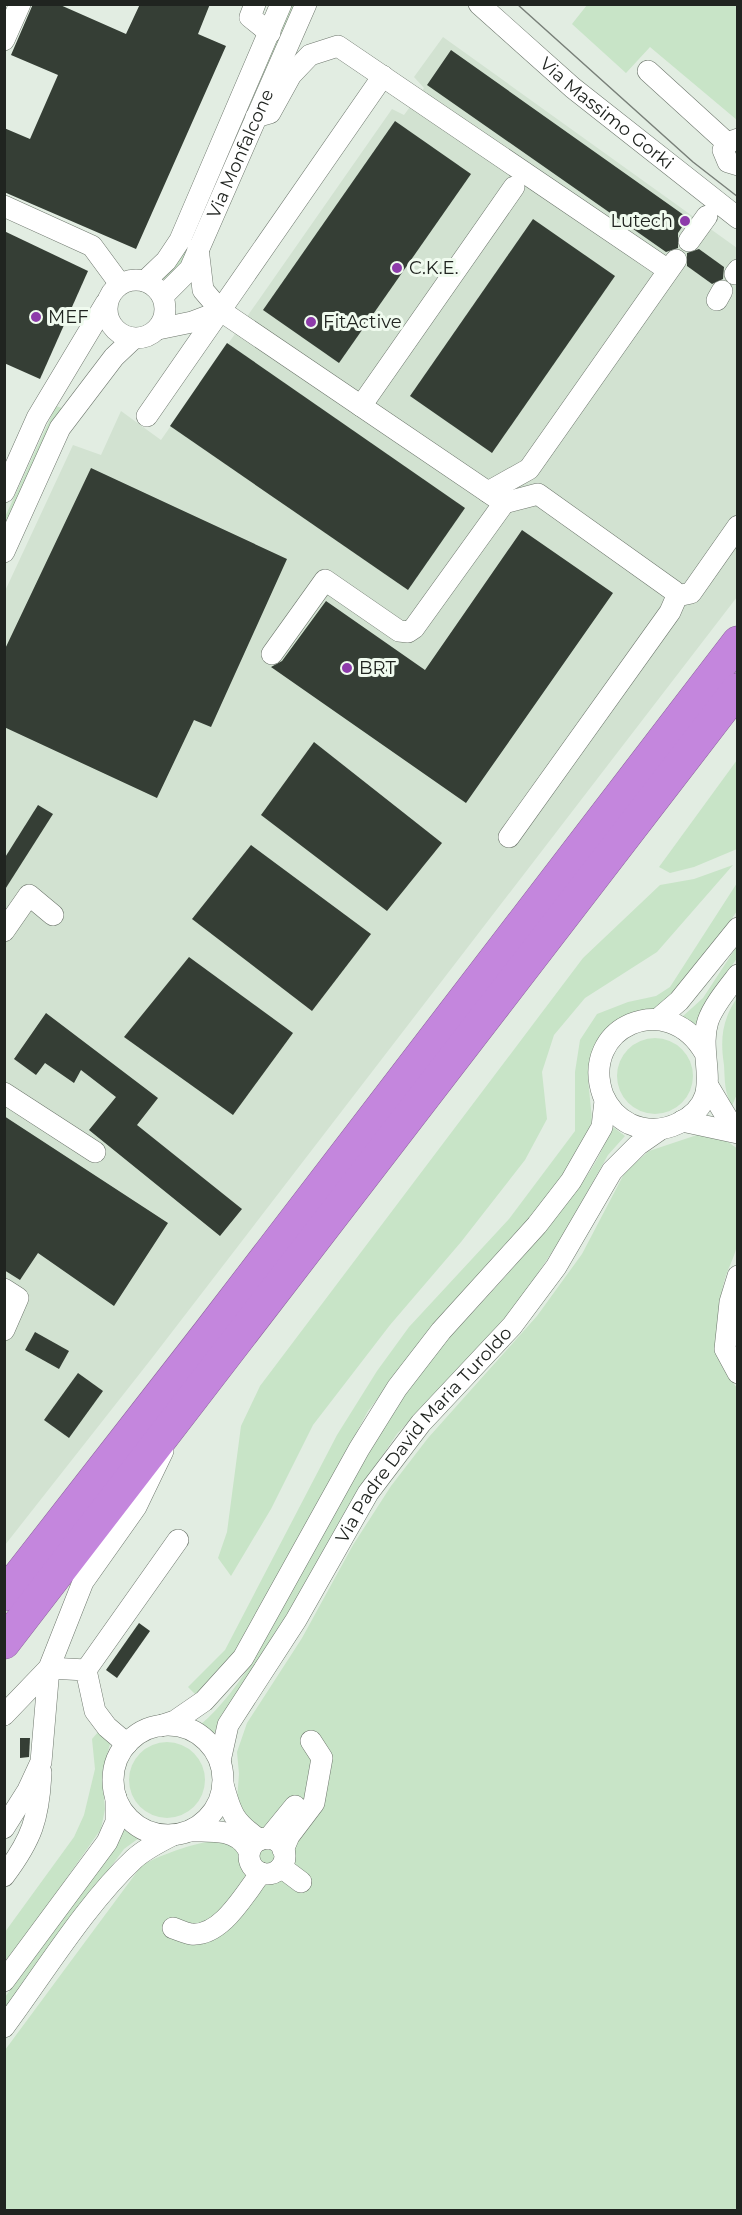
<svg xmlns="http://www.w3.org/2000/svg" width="742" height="2215" font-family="Montserrat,sans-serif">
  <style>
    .built { fill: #d2e2d1 }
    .green { fill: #c8e4c7 }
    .building { fill: #353e35 }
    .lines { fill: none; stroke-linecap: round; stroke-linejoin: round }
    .minor-casing { stroke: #6e776d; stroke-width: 22 }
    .highway-casing { stroke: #8b649b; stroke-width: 33 }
    .minor { stroke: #fff; stroke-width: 21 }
    .highway { stroke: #c486dd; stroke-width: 32 }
    .tram { stroke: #798079; stroke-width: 1.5 }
    .poi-dot { fill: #8d3baa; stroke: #f0fbef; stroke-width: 2 }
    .labels { text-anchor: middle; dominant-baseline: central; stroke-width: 6; stroke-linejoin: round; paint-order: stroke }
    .street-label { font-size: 18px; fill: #202420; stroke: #f0fbef }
    .poi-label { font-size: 18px; fill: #202420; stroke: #f0fbef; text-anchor: start }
  </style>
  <rect width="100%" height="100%" fill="#e2ede2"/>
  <polygon class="built" points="443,37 737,248 737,597 152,1358 5,1545 5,591 73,445 101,455 121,411 161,440 392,109 404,115 424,88 414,77"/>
  <g class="green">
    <polygon points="291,5 295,5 179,270 166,281 161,277"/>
    <polygon points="587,5 737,5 737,120 650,47 626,73 572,24"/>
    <polygon points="56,406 62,408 5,533 5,517"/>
    <polygon points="737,760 737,849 694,867 670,873 659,867"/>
    <polygon points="733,865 657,952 585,998 554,1035 542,1072 547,1119 525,1160 461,1242 390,1325 313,1425 271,1509 231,1576 218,1558 227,1532 241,1426 260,1386 583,958 660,885 694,879"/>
    <polygon points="737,883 737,911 686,986 591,1061 588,1079 592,1119 588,1135 549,1197 396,1375 368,1411 261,1611 231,1657 198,1697 188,1687 225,1650 337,1435 377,1371 409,1327 509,1219 575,1131 575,1072 580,1040 597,1014 628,1002 656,996 670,987"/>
    <polygon points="737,946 737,958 713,994 698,1028 682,1017 703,998"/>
    <path d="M737 998V1094L732 1106C724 1091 725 1081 724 1065 720 1039 722 1020 737 998Z"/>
    <circle cx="655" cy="1076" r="38"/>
    <path d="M609 1124 625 1136 608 1155 562 1237 516 1306 397 1434 347 1508 289 1613 251 1676 222 1714 213 1736 200 1725C241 1690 266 1638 291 1591 333 1514 371 1432 426 1364 463 1319 611 1175 609 1124Z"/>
    <path d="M710 1134 721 1137 738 1149C737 1180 740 1212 737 1243 736 1256 727 1269 724 1282 716 1314 716 1364 738 1389L737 2210H5V2050L142 1865C156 1857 204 1838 219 1842L237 1800 239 1774 237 1752 247 1723 302 1638 353 1545 391 1486 428 1438 537 1316 582 1254 625 1172 649 1151 697 1135Z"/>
    <polygon points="99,1731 110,1744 102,1773 105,1809 101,1829 5,1966 5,1932 74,1837 84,1815 95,1769 92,1739"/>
    <circle cx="167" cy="1780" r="38"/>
    <polygon points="122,1829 139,1838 124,1849 5,2009 5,1997 99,1868"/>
  </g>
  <g class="building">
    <polygon points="33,4 58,4 126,34 140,4 210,4 198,34 226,46 136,249 4,192 4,128 30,139 58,75 11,55"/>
    <polygon points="451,50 688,218 678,233 678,248 666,252 427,85"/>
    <polygon points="395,121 471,174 339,363 263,310"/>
    <polygon points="533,219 615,276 492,453 410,396"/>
    <polygon points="4,231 88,271 40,379 4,363"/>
    <polygon points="699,249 724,267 723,279 712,284 687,266 687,253"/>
    <polygon points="227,343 465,508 408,590 170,426"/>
    <polygon points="91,468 287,559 211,727 194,720 157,798 4,727 4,651"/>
    <polygon points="522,530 613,593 466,803 271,667 282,661 326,601 425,670"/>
    <polygon points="314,742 442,843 387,911 261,815"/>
    <polygon points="38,805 53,814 4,891 4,859"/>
    <polygon points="251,845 371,934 312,1011 192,919"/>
    <polygon points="189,957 293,1033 233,1115 124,1037"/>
    <polygon points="46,1013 158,1098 137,1125 242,1209 220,1236 89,1130 116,1097 81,1070 74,1083 45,1063 36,1075 14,1059"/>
    <polygon points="4,1116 168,1223 114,1306 38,1253 20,1280 4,1270"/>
    <polygon points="35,1332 69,1351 59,1369 25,1350"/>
    <polygon points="78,1373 103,1391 69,1438 44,1420"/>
    <polygon points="139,1623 150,1631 117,1678 106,1670"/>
    <polygon points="20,1738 30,1738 29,1757 20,1758"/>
  </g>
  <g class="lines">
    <g class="minor-casing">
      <g id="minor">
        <polyline points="255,4 250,17 270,33"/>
        <path id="s1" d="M479 4 573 88 738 218"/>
        <polyline points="4,40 20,4"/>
        <polyline points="648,71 727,143"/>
        <polyline points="256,117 270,113 291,75 310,55 338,46 668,270"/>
        <polyline points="738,139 727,143 723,150 728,162 738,165"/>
        <polyline points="4,206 92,246 120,284"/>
        <polyline points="689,241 707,216"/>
        <polyline points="198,248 203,290 221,311 504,503 538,494 674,591 677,596 670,612 509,837"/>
        <polyline points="735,274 738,270"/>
        <circle cx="136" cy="309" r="29"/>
        <polyline points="145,281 166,261 180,240 281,4"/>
        <path id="s2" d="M163 296 190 269 306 4"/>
        <polyline points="717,300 722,291"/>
        <polyline points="158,329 192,322 221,311"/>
        <polyline points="361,406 514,187"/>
        <polyline points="147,416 383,76"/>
        <polyline points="4,492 37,418 106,303"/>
        <polyline points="488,492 529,469 676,260"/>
        <polyline points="4,552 60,428 114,357 133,339"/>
        <polyline points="677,596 691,593 738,526"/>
        <polyline points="272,654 325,580 399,631 408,632 414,628 504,503"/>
        <polyline points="4,931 29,895 53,915"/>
        <polyline points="658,1019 679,1001 738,928"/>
        <path d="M705 1053C667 987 579 1028 603 1095 608 1107 618 1118 630 1124 646 1131 663 1131 679 1123 728 1099 696 1058 708 1021 713 1006 728 988 738 975"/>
        <polyline points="708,1086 735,1131"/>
        <polyline points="4,1093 95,1152"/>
        <polyline points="682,1121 738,1133"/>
        <polyline points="738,1276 730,1302 725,1349 738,1373"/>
        <polyline points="4,1289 18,1298 4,1330"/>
        <polyline points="86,1670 178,1540"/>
        <polyline points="4,1715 49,1668 83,1582 136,1507 163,1451"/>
        <circle cx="168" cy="1780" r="55"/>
        <polyline points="160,1726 175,1721 204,1701 243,1658 359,1449 397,1388 441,1331 537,1225 571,1181 602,1127 605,1101"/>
        <path id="s3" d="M220 1761 228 1725 296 1620 368 1493 421 1423 512 1326 556 1267 612 1171 638 1145 661 1129"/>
        <path d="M223 1784C231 1814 234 1822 260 1840"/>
        <polyline points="4,1828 28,1790 41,1762 49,1668 86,1670 95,1711 107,1727 127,1744"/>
        <path d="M190 1831C210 1831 236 1828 248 1849"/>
        <circle cx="267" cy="1856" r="18"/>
        <polyline points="268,1839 295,1806"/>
        <polyline points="283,1850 289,1836 314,1803 322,1758 311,1741"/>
        <polyline points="281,1867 301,1882"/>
        <path d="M4 1876C32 1839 39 1818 41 1772"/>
        <path d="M173 1928C179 1930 185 1933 191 1934 222 1937 245 1893 261 1873"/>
        <polyline points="4,1981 107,1842 116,1822 116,1798"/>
        <path d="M4 2027C44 1973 86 1904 134 1859 145 1849 159 1842 173 1835"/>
      </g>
    </g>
    <g class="highway-casing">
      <g id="highway">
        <polyline points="4,1595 209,1332 738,642"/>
        <polyline points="4,1643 738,689"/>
      </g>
    </g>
    <use href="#minor" class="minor"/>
    <use href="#highway" class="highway"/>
    <polyline class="tram" points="517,4 693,162 738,197"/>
  </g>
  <g class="poi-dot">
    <circle cx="685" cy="221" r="6"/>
    <circle cx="397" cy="268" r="6"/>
    <circle cx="36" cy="317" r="6"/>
    <circle cx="311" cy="322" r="6"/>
    <circle cx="347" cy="668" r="6"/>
  </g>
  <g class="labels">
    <g class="street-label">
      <text stroke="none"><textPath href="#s1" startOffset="168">Via Massimo Gorki</textPath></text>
      <text stroke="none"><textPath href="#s2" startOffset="164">Via Monfalcone</textPath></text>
      <text stroke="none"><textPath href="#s3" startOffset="388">Via Padre David Maria Turoldo</textPath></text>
    </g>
    <g class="poi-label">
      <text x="673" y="221" text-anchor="end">Lutech</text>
      <text x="409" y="268">C.K.E.</text>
      <text x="48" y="317">MEF</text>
      <text x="323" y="322">FitActive</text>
      <text x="359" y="668">BRT</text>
    </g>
  </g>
  <rect width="742" height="2215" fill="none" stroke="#202420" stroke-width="12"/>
</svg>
